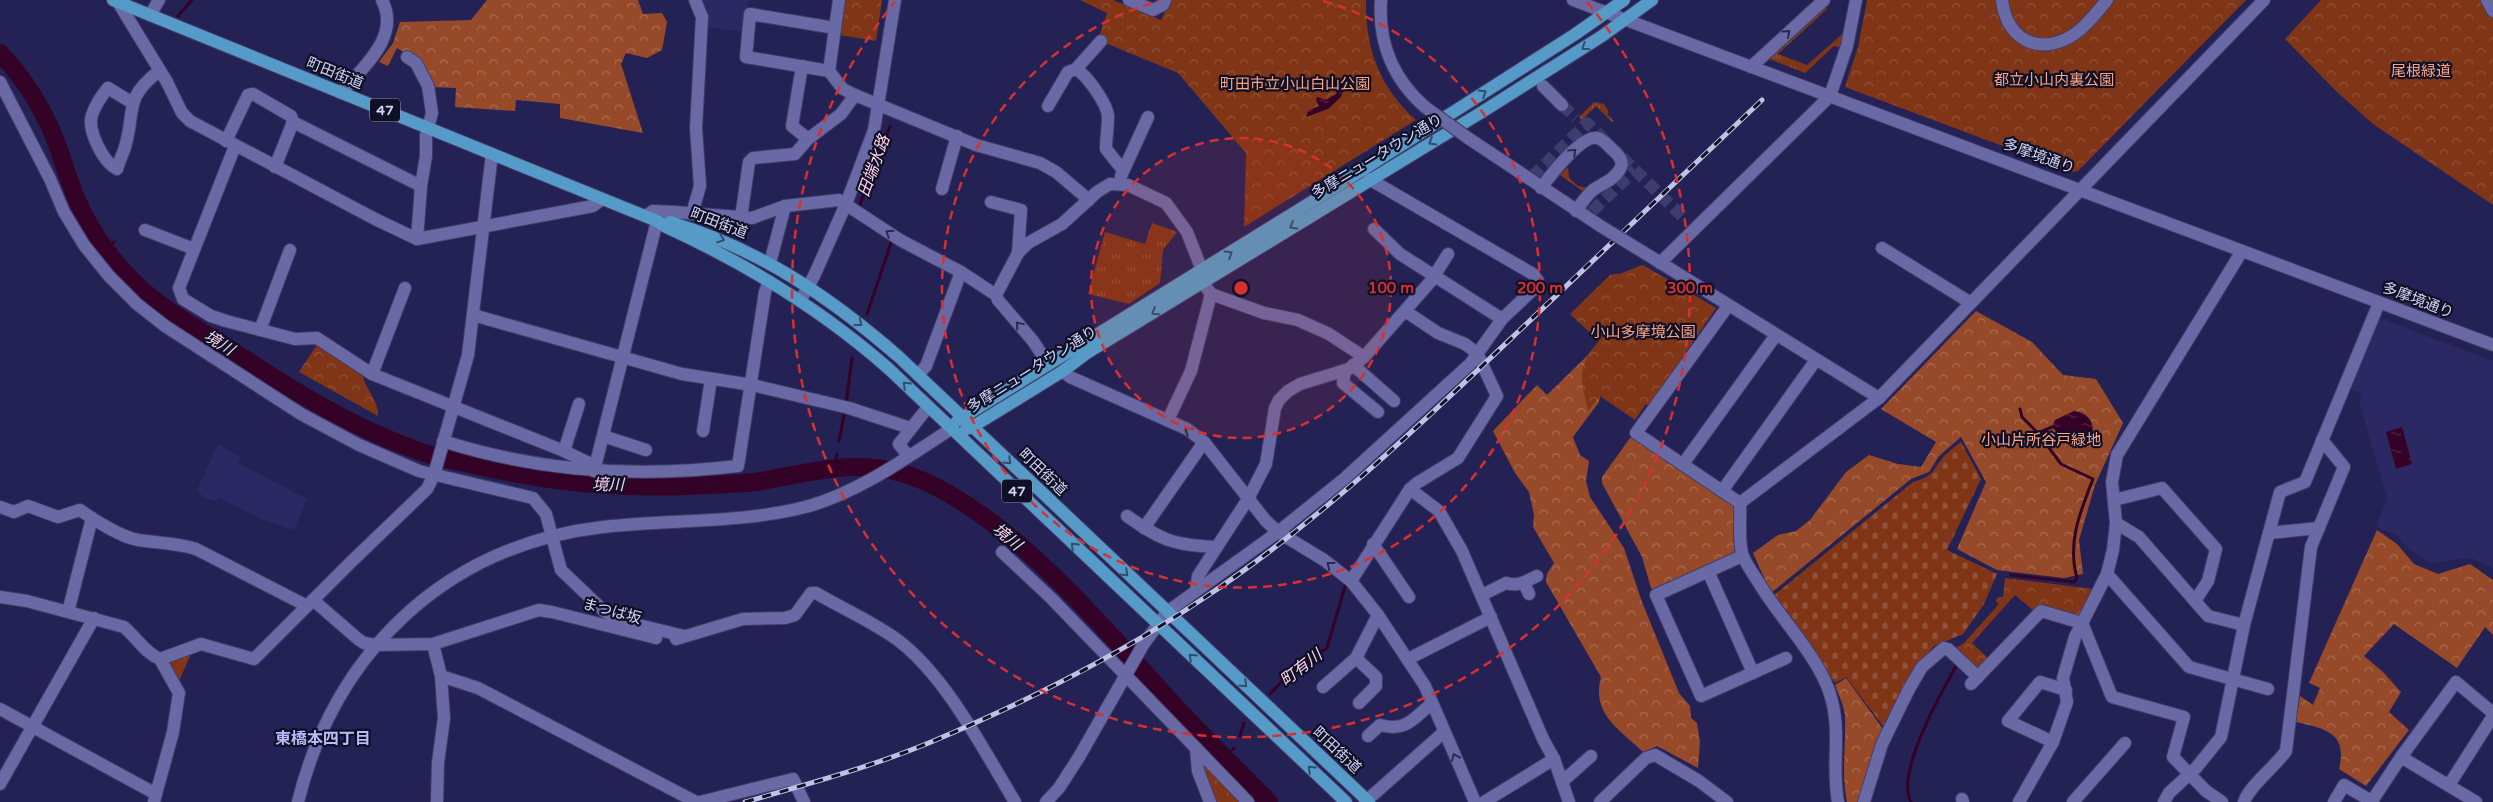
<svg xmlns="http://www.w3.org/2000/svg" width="2493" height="802" font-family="'Varela Round','Noto Sans JP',sans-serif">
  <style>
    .built { fill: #2c2863 }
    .grass { fill: url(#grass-tufts) }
    .forest { fill: url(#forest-crowns) }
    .cemetery { fill: url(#cemetery-stones) }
    .park { fill: url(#park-crowns) }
    .water { fill: url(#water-ripples) }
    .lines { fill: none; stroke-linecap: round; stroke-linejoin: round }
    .stream { stroke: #350227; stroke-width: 3 }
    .river { stroke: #350227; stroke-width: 18 }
    .minor-tunnel { stroke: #3e3c6d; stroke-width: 12; stroke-dasharray: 12 6; stroke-linecap: butt }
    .minor-casing { stroke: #433c6a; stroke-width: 14 }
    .major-casing { stroke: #433c6a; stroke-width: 14 }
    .minor { stroke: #696aa5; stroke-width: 12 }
    .major { stroke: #569bc7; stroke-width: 12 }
    .rail-casing { stroke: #c0c2e5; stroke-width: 5 }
    .rail { stroke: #0f0f26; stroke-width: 3; stroke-dasharray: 9; stroke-linecap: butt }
    .minor-bridge-casing { stroke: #433c6a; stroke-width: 14; stroke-linecap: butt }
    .minor-bridge { stroke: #696aa5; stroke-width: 12 }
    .oneway { stroke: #2a2a4c }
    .oneway2 { stroke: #2f4e6e }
    .ring { fill: none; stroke: #d63132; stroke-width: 2.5; stroke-dasharray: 9 6 }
    .labels { text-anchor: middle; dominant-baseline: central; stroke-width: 4.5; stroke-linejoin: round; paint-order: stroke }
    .shield { fill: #0f0f26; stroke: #989ab8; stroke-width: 1 }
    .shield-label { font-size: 14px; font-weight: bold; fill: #d3d5f7 }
    .park-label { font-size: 15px; fill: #fda582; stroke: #0f0f26 }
    .street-label { font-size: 15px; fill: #d3d5f7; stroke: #0f0f26 }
    .water-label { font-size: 16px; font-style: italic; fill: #fed4ed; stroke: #0f0f26 }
    .neighbourhood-label { font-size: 16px; font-weight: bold; fill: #b6b9fa; stroke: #0f0f26 }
    .centre { fill: #d63132; stroke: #0f0f26; stroke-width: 2.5 }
    .ring-label { font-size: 15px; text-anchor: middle; font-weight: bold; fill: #d63132; stroke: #0f0f26; stroke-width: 4.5; stroke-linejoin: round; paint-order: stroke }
  </style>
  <defs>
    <pattern id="grass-tufts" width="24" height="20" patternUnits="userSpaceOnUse" patternTransform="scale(1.25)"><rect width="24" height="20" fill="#803616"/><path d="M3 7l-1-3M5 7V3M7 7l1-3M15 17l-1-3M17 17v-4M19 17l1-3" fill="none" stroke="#915239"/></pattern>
    <pattern id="forest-crowns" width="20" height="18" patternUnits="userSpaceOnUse" patternTransform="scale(1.25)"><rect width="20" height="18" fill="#974a2a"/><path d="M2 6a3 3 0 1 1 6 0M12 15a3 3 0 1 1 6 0" fill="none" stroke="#a96c54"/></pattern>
    <pattern id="cemetery-stones" width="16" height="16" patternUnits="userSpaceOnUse" patternTransform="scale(1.25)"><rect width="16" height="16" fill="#803616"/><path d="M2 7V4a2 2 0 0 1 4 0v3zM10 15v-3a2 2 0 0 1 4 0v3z" fill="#915239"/></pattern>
    <pattern id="park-crowns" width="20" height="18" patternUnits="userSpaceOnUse" patternTransform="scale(1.25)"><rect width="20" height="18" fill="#803616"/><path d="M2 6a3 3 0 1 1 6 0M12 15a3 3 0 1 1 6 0" fill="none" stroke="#915239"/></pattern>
    <pattern id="water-ripples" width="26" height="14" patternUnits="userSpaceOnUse" patternTransform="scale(1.25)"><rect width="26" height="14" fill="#350227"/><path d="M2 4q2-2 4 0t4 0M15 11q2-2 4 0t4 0" fill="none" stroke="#512647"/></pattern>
  </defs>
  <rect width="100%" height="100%" fill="#242155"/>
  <g class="built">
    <polygon points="699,0 748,0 745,32 706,27"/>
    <polygon points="2382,319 2493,361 2493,569 2472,558 2431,563 2408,549 2398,536 2376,527 2387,498 2360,405 2361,393 2348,388 2378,320"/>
    <polygon points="218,444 241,457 238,463 307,499 294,530 261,519 219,498 216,501 204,498 197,490"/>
  </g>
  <g class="grass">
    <polygon points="1823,5 1827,9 1778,54 1807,65 1847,30 1842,48 1834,46 1805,73 1769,59 1768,56"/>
    <polygon points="1594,102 1604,104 1609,112 1607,114 1614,121 1612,122 1596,106 1582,120 1579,117"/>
    <polygon points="1568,167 1569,178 1578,186 1588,188 1584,192 1560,175"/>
    <polygon points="1152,223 1177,232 1163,250 1160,283 1129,304 1088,294 1105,232 1145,244"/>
  </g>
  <g class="forest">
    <polygon points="487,0 638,0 643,14 662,13 667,22 662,50 647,58 626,53 621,64 643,133 560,118 560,104 516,100 515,111 455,107 456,88 431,87 420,63 397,48 388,66 379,62 393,43 400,22 471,20"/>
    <path d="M1643 265 1608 401 1600 396 1599 402 1573 437 1580 455 1589 461 1586 481 1590 497 1624 548 1642 602 1679 693 1690 706 1691 718 1697 723 1700 742 1698 768 1657 746 1643 752C1619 729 1591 714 1601 677L1546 582 1547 574 1554 563 1533 527 1534 515 1529 492 1515 473 1493 431 1537 385 1547 395 1587 356 1599 341 1610 275 1620 274Z"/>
    <polygon points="1976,311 2032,342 2063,375 2096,379 2123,423 2095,485 2079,540 2083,574 2064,578 1997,570 1957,549 1986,482 1961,437 1939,456 1929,472 1911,479 1771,593 1753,553 1778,535 1796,531 1810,520 1846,472 1869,455 1898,464 1921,467 1936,442 1881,409"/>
    <polygon points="1630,438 1634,438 1733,504 1736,509 1738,548 1735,554 1654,590 1651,588 1642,557 1602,483 1602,477"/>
    <path d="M2377 530 2397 544 2414 564 2438 574 2470 564 2493 580V635L2485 627 2457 668 2394 624 2364 656 2383 672 2401 692 2389 712 2409 730 2366 786 2339 769C2348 733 2326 729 2296 722L2300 696 2313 705 2320 688 2309 683Z"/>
    <path d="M1846 678 1883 729 1860 802H1847C1841 774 1846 746 1845 718 1845 707 1838 694 1835 685Z"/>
  </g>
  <path class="cemetery" d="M1961 442 1981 479 1947 550 1997 574 1984 604 1963 634 1934 646 1912 673 1883 726 1846 677 1835 683 1773 596 1913 482C1937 475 1931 470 1945 455 1950 450 1956 446 1961 442Z"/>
  <g class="park">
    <polygon points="845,0 882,0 876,41 839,35"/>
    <path d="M1080 0H1113L1161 20 1171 0H1366C1365 48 1380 88 1416 120L1244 227 1246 153 1178 73 1098 40 1107 13Z"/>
    <polygon points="1867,0 2246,0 2078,171 2072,172 1845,87 1858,47"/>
    <polygon points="2321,0 2493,0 2493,205 2373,124 2337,92 2285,39"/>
    <path d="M1643 265 1716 308 1649 406 1646 404 1635 420 1600 396 1588 411C1581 379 1576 368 1599 341L1570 314 1610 275 1620 274Z"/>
    <path d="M318 343 363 374C364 389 379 399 378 416L299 372Z"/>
    <polygon points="2005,578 2094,589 2079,618 2034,611 2015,595 1972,643 1989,659 1982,667 1975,667 1956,648 1964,643 1999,604 1996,601 1998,597 2003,597"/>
    <polygon points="192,652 178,683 167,661"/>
    <polygon points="1205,763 1242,802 1213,802 1202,764"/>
  </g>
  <g class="water">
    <polygon points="1343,75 1348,76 1349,79 1341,97 1328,109 1306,117 1308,111 1319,106 1316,100 1317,97 1326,100 1336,94"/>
    <path d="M2074 411C2089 413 2095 423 2092 437L2086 443C2072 443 2061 438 2052 427L2055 420Z"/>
    <polygon points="2402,427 2412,464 2396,469 2386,432"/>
  </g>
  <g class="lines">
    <g class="stream">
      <polyline points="178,16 192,0"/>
      <polyline points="859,207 890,126"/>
      <polyline points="105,247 114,242"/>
      <polyline points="867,314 892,240"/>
      <polyline points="846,404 852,358"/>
      <polyline points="2020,409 2022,417 2038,433"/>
      <polyline points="839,441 845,410"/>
      <polyline points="834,467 837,454"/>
      <path d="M2011 575 2074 582 2077 578C2067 543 2080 512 2093 479L2061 464 2038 433 2052 427"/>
      <polyline points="1270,694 1287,676 1327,648 1346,583"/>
      <polyline points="1240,736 1244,723"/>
      <polyline points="1224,758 1234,748"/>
      <path d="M1911 802C1895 774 1941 693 1956 666"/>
    </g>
    <path class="river" d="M0 53C24 78 42 107 55 139 63 159 68 180 77 200 92 235 118 270 148 295 174 317 205 333 234 352 292 390 351 427 416 450 433 457 452 460 470 464 548 483 626 490 707 485 723 484 739 484 755 482 813 473 861 455 919 479 1010 517 1098 621 1163 693 1197 731 1233 766 1269 802"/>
    <g class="minor-tunnel">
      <polyline points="1562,105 1576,118"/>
      <polyline points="1532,177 1587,123 1683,217"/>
      <polyline points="1578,208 1588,215 1635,170"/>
    </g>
    <g class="minor-casing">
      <g id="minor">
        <polyline points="1129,0 1153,10 1163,5 1165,0"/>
        <path d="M1381 0C1378 42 1393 79 1425 107"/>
        <polyline points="1573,0 2493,345"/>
        <path d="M2002 0C2007 45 2047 58 2081 29 2090 21 2099 10 2107 0"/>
        <polyline points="2487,0 2493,11"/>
        <polyline points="118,2 167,82 182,113 190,121 375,219 417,239 593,206 602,199"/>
        <polyline points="150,15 159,0"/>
        <polyline points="835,28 750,14 746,57 829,71 843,89 855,95 976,145 1040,163 1056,172 1089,200"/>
        <polyline points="407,57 416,63 428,86 432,113 426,135 426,156 421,186 417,239"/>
        <polyline points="802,66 792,126 808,139"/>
        <polyline points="1751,67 1824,0"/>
        <path d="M1076 69C1087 75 1108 105 1108 117 1108 128 1106 138 1106 149L1123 170"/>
        <polyline points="829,71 839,0"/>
        <polyline points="0,82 50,179 64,212 84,245 109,276 137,304 165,326 301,414 359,445 419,471 533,498 546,514 561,570 604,611 618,620 684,636"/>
        <polyline points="1543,86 1562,105"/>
        <path d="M341 93C363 67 401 37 382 0"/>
        <path d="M131 102 108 88C102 95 95 106 92 115 87 130 103 162 117 169 119 161 123 154 125 147 136 110 123 99 159 71"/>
        <polyline points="1048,106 1068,72 1076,69 1101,41"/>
        <polyline points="1468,138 1602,227"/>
        <polyline points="226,141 248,95 253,94 291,116 293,122 421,186"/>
        <polyline points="235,146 179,288 183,299 211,316 226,321 295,339 317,338 372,374 564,451 595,466"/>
        <polyline points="275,167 293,122"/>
        <polyline points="1121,176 1148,117"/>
        <path d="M1541 188C1550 176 1581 135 1597 138 1604 139 1610 148 1615 152 1620 157 1624 162 1620 169 1614 180 1603 183 1593 190 1586 196 1581 204 1576 211"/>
        <polyline points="942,189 957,136"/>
        <polyline points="991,202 1021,210 1018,253"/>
        <polyline points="692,214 700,186 696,128 702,17 695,0"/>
        <polyline points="646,216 653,211 674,212"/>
        <polyline points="741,218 749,162 753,158 795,154 808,139 841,114 855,95"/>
        <polyline points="668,222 674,212 752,218 785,206 839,200 900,240 961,272 996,295 998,300 1033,341 1048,364"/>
        <polyline points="1374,229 1400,254 1502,319"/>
        <polyline points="145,230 194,249"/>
        <polyline points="1882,248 1971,303"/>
        <polyline points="1643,252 1879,398"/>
        <polyline points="770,263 785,206"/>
        <polyline points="1660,263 1830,96 1847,46 1856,0"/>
        <polyline points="1211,294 1264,313 1298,320 1329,334 1364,357"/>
        <polyline points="996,295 1018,253 1028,243 1062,224 1097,192 1110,184 1128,185 1166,203 1187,232 1202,270"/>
        <polyline points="800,301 814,276 846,204 874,130 895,0"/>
        <polyline points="1728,306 1636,433 1740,503"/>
        <polyline points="473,315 682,374 752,385 849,408 910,428"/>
        <polyline points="260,330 290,250"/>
        <polyline points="1353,365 1394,401"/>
        <polyline points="1345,370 1343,383 1378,412"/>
        <polyline points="1063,371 1070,377 1187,429 1204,442 1266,521 1278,532 1324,560 1351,581 1378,615 1425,686 1475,802"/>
        <polyline points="372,374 405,288"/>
        <polyline points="918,375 926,366 961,272"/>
        <polyline points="1168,420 1191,371 1211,294 1206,287"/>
        <polyline points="703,431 711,379"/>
        <polyline points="603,436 646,450"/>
        <path d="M443 441C540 472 637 478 738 466L765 292 769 281"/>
        <polyline points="564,451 579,404"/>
        <polyline points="908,456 899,444 928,407"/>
        <polyline points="1683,464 1776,335"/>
        <polyline points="594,471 657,221"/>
        <polyline points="1410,489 1439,511 1462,551 1543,739 1554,759 1569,802"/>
        <polyline points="1722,491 1816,360"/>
        <polyline points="2114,500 2162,488 2216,549 2208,581 2195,601"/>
        <polyline points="1740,503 1879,398 2264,0"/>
        <path d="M1740 503C1741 517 1738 544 1743 556 1746 564 1752 572 1757 580 1777 614 1808 645 1825 681 1845 725 1830 759 1838 802"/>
        <path d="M0 507 14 512 28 506 58 517 80 510C94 520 121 537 138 540 158 543 177 543 196 549L307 606"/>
        <path d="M1127 516C1162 541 1174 545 1216 547"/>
        <polyline points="2116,523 2139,537 2208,616 2244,625"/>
        <polyline points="1144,528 1204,442"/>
        <polyline points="2269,533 2319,528"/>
        <polyline points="1373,544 1409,597"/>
        <polyline points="1002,552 1051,598 1248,802"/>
        <polyline points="1742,556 1656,595 1701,696 1786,658"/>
        <polyline points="1708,571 1753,673"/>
        <polyline points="2107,574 2189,667 2268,689"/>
        <polyline points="1351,581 1410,489 1417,483 1458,458 1497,396 1477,353 1465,344 1438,333 1405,311"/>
        <polyline points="1524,583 1529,594"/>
        <polyline points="1196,591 1198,576 1248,499 1266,464 1275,408 1279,400 1288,391 1300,384 1349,369 1364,357 1431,281 1448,254"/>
        <path d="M1482 595 1506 583C1518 587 1526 581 1537 576"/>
        <path d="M0 597 27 601 124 627C136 637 145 653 160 659L201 644 254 659 350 563 427 489 434 475 468 355 492 154"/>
        <polyline points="313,600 358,639 364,643 376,645 433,644 539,610 552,612 656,638"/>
        <polyline points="68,612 92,518"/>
        <path d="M676 639 743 619 785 618 795 615 811 593H816C843 609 874 622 899 641 947 678 984 751 1015 802"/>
        <polyline points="433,644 441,676 478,688 696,802"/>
        <polyline points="1356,658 1376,677 1376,686 1359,703"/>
        <polyline points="1408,659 1491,617"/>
        <polyline points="1971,684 2041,611 2082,623 2112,697 2184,717 2173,757 2206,791 2222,802"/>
        <polyline points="1323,687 1356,658 1378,615"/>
        <polyline points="0,709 156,794 154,802"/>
        <path d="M1368 736 1380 725C1406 732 1413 719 1432 703"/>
        <polyline points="2053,742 2008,721 2040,682 2066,690"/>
        <polyline points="1196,748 1198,771 1210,802"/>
        <polyline points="2401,757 2476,802"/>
        <polyline points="1563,781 1591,756"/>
        <polyline points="0,784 94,618"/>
        <polyline points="2449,785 2493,716"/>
        <polyline points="156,794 173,732 179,693 160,659"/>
        <polyline points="1962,799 1963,802"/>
        <polyline points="2372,801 2401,757 2456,682 2493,713"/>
        <path d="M298 802C335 651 447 545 603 527 671 519 742 524 809 506 861 491 906 458 951 429"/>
        <polyline points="437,802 438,763 444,718 441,676"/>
        <polyline points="700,802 793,779 804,802"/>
        <polyline points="1046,802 1059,788 1079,757 1143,645 1167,612 1278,532 1344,479 1470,364 1502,319 1538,285 1538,281 1533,274 1369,179"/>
        <polyline points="1365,802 1444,732"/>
        <polyline points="1484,802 1554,759"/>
        <polyline points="1600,802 1646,758 1655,755 1699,781 1727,802"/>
        <polyline points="1864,802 1882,744 1909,689 1922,667 1944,648 1948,649 1978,677"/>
        <polyline points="2019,802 2053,742 2067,702 2063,678 2075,637 2107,574 2113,550 2116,523 2112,482 2117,455 2242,251"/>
        <polyline points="2073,802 2125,743"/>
        <polyline points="2164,802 2169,793 2196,768 2221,737 2244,625 2280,492 2305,482 2379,303"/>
        <path d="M2244 802C2249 786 2275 767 2286 751L2311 547 2344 467 2322 440"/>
        <polyline points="2334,802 2344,785 2373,802"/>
      </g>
    </g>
    <g class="major-casing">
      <g id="major">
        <path d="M113 0 657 221 666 227C747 264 822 310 889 369L1346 802"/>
        <path d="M670 222C759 249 829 296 899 357L1369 802"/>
        <polyline points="957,421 1339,185 1574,35 1624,0"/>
        <polyline points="966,429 972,427 1063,371 1087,353 1482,112 1602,36 1652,0"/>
      </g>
    </g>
    <use href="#minor" class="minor"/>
    <use href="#major" class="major"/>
    <g class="rail-casing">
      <path id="rail" d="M745 802C808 784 871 767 931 742 1026 702 1118 656 1204 598 1320 521 1419 426 1520 330 1600 253 1681 177 1762 100"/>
    </g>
    <use href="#rail" class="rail"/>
    <g class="minor-bridge-casing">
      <g id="minor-bridge">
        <polyline points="1425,107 1468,138"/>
        <polyline points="1602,227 1643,252"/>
      </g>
    </g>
    <use href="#minor-bridge" class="minor-bridge"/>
  </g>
  <defs><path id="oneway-chevron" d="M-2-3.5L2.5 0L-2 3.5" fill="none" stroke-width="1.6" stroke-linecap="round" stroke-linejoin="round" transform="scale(1.25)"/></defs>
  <g class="oneway">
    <use href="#oneway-chevron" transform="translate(1787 33) rotate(-42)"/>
    <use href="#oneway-chevron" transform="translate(1573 152) rotate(-44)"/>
    <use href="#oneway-chevron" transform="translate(889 233) rotate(-146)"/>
    <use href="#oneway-chevron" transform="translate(1019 325) rotate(-130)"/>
    <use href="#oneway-chevron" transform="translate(1188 431) rotate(-147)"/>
    <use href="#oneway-chevron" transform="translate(1330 565) rotate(-142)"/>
    <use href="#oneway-chevron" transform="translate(1455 757) rotate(-113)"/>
  </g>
  <g class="oneway2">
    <use href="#oneway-chevron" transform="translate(1585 47) rotate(147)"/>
    <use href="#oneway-chevron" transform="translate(1483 93) rotate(-32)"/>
    <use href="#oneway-chevron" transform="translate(1432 142) rotate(149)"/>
    <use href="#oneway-chevron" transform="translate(1293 226) rotate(149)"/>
    <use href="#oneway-chevron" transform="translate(721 239) rotate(21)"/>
    <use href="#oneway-chevron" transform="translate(1229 254) rotate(-32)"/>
    <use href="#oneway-chevron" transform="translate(1155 312) rotate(148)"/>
    <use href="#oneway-chevron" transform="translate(859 323) rotate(38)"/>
    <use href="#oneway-chevron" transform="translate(906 385) rotate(-136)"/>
    <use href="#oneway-chevron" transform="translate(1008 461) rotate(44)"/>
    <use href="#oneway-chevron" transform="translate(1074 546) rotate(-136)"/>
    <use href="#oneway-chevron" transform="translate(1125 573) rotate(44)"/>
    <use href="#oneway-chevron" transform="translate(1192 657) rotate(-137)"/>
    <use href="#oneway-chevron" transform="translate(1244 684) rotate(43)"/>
    <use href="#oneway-chevron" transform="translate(1311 769) rotate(-137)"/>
  </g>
  <circle cx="1241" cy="288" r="150" fill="#d63132" fill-opacity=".12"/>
  <g class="ring">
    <circle cx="1241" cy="288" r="150"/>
    <path d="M1323 1A299 299 0 1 1 1159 1"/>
    <path d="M1587 2A449 449 0 1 1 895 2"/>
  </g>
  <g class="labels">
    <g class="shield">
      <rect x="370" y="98.5" width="30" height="23" rx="4"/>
      <rect x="1002" y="479.5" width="30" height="23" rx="4"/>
    </g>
    <g class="shield-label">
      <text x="385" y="110">47</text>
      <text x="1017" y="491">47</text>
    </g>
    <g class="park-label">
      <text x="2421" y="71">尾根緑道</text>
      <text x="2054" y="80">都立小山内裏公園</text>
      <text x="1295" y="84">町田市立小山白山公園</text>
      <text x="1643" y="332">小山多摩境公園</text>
      <text x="2041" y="440">小山片所谷戸緑地</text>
    </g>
    <g class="street-label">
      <text transform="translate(335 73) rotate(22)">町田街道</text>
      <text transform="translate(1377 156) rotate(-31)">多摩ニュータウン通り</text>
      <text transform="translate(2039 156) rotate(20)">多摩境通り</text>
      <text transform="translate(719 223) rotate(21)">町田街道</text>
      <text transform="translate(2418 300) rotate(21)">多摩境通り</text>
      <text transform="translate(1032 369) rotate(-32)">多摩ニュータウン通り</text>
      <text transform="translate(1043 472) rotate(44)">町田街道</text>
      <text transform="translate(612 611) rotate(15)">まつば坂</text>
      <text transform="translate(1337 750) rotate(43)">町田街道</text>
    </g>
    <g class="water-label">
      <text transform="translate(874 166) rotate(-70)">田端水路</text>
      <text transform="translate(219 343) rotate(32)">境川</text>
      <text x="608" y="485">境川</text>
      <text transform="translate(1007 537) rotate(39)">境川</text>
      <text transform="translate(1301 668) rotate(-38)">町有川</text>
    </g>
    <g class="neighbourhood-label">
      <text x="323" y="739">東橋本四丁目</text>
    </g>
  </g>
  <circle cx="1241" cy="288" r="8" class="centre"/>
  <g class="ring-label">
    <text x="1391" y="293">100 m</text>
    <text x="1540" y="293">200 m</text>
    <text x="1690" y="293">300 m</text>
  </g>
</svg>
